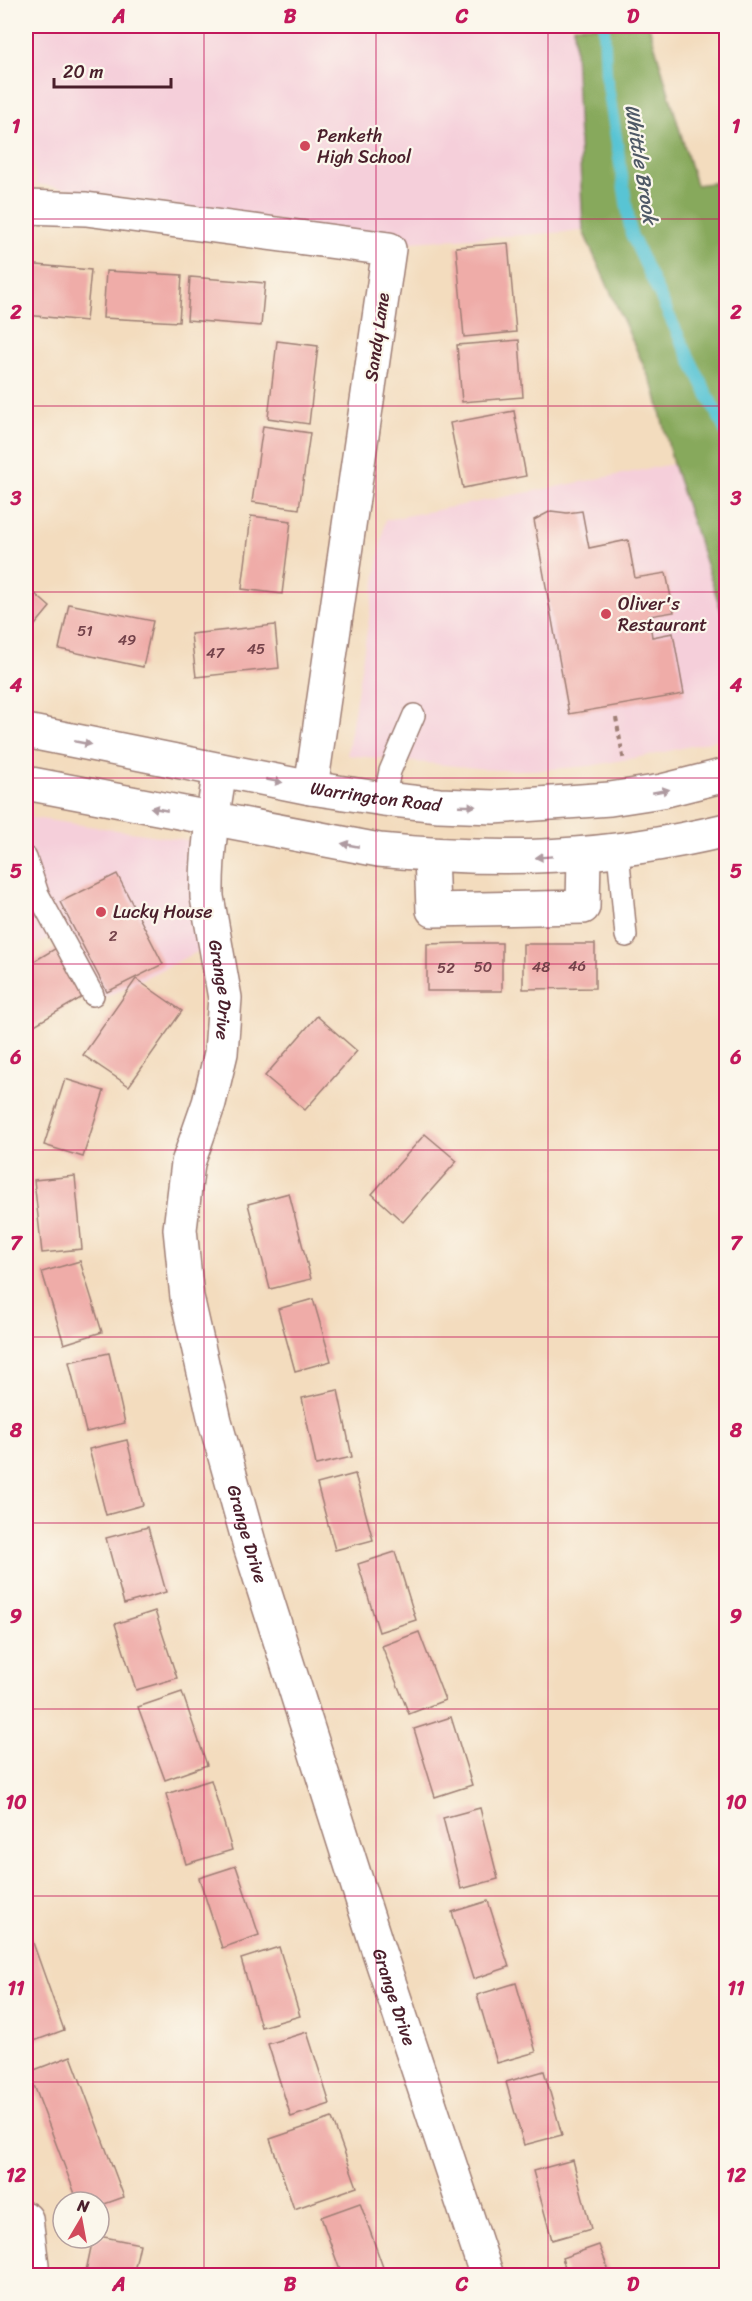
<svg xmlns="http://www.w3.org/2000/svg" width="752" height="2301" font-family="Sriracha,sans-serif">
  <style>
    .built { fill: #f5cfda }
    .forest { fill: #87a95c; stroke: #686444; stroke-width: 1.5 }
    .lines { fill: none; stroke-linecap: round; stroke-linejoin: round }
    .stream { stroke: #59c4d4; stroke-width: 12 }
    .building { fill: #efaca8 }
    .lane-casing { stroke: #9e7e74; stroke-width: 24 }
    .street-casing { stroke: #9e7e74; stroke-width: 36 }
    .primary-casing { stroke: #9e7e74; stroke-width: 36 }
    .path { stroke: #9e7e74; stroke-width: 4; stroke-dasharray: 4.5 4.5; stroke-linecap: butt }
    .lane { stroke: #fff; stroke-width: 21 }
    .street { stroke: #fff; stroke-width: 33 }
    .primary { stroke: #fff; stroke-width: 33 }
    .oneway { fill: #ae9aa0 }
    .grid { fill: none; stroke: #c2185b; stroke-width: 1.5; stroke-opacity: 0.55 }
    .poi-dot { fill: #d1495b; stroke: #fbf7ec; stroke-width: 2 }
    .labels { text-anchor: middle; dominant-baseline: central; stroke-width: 4.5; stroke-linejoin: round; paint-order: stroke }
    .number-label { font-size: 15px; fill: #73424a }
    .poi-label { font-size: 18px; fill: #4a1f2b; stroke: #fbf7ec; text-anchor: start }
    .street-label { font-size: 18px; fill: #4a1f2b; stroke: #fbf7ec }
    .water-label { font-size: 20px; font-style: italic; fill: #4f5966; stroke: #fbf7ec }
    .neatline { fill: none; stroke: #c2185b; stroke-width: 2 }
    .grid-label { font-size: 20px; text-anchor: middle; font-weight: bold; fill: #c2185b }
  </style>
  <rect width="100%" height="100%" fill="#fbf7ec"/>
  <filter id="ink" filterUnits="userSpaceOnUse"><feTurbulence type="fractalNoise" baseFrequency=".0167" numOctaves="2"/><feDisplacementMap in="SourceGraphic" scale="12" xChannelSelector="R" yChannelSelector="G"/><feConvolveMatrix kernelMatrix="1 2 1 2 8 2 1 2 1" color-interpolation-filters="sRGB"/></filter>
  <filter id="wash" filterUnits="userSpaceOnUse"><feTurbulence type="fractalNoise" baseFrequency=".008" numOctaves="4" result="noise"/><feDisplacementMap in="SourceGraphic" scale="24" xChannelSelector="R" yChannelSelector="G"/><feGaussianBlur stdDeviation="1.35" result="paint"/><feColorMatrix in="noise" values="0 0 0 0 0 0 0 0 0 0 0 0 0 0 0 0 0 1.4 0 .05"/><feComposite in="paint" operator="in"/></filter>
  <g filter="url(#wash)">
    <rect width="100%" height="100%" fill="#f3dcbe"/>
    <g class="built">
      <polygon points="26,26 574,26 583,231 412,242 36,184 26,107"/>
      <polygon points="673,464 726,625 726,736 712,741 656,754 590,766 542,770 495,770 347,755 385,520"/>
      <polygon points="26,817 193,841 201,950 98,1001 62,930 26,951"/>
    </g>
    <polygon class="forest" points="574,26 649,26 696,185 726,181 726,625 673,464 655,391 583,231"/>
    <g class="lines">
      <polyline class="stream" points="604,26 606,73 631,234 681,341 726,432"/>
    </g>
    <g id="blocks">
      <g class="building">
        <polygon points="508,243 516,332 464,337 456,247"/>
        <polygon points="26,264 91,270 86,321 26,315"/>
        <polygon points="106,271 182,275 179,322 103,318"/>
        <polygon points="190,277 265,283 261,326 187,320"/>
        <polygon points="519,340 523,397 462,402 457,345"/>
        <polygon points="277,341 318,346 309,424 268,418"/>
        <polygon points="514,411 526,476 463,488 450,423"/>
        <polygon points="263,426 310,433 299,509 252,502"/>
        <polygon points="551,511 567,513 582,511 589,548 628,540 635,578 666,573 674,612 649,616 652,637 673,633 684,694 569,714 534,520"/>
        <polygon points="251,516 291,521 282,594 242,589"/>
        <polygon points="26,586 50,607 26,636"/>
        <polygon points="69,604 153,621 143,667 59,649"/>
        <polygon points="275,625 279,668 196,677 191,634"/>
        <polygon points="117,874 163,964 107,992 60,902"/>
        <polygon points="464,943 502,943 502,991 427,991 427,944"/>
        <polygon points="523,944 595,944 595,988 523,989"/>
        <polygon points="58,947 86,995 26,1030 26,966"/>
        <polygon points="136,979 182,1011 129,1086 83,1055"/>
        <polygon points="317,1016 357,1051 305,1110 265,1076"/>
        <polygon points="65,1079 104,1091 83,1157 44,1145"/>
        <polygon points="425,1134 457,1161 403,1222 372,1194"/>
        <polygon points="75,1176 82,1249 42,1253 34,1180"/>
        <polygon points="289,1193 311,1279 270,1289 248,1204"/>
        <polygon points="80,1261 102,1332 64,1344 42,1272"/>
        <polygon points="313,1299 331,1361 295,1371 278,1309"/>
        <polygon points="109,1353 125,1423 86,1432 69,1362"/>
        <polygon points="338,1390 352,1457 316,1465 302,1398"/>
        <polygon points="127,1440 143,1505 106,1515 89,1449"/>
        <polygon points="355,1474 373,1540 335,1550 317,1484"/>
        <polygon points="148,1527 166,1592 124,1604 106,1538"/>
        <polygon points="395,1552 416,1620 379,1632 358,1564"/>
        <polygon points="155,1611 177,1678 136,1690 115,1624"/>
        <polygon points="419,1632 445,1700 409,1714 382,1646"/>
        <polygon points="182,1692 207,1765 165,1780 138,1707"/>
        <polygon points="451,1717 472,1785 435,1797 414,1729"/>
        <polygon points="211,1780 232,1850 186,1864 166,1794"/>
        <polygon points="480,1808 498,1879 461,1889 443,1818"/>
        <polygon points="236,1866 259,1935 222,1948 199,1878"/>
        <polygon points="488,1901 509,1967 473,1979 452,1912"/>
        <polygon points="26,1923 64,2030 26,2044"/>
        <polygon points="279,1947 300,2016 261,2027 241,1959"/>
        <polygon points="516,1983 536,2052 497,2063 477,1995"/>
        <polygon points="307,2032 330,2104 291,2117 268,2044"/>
        <polygon points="71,2056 124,2197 99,2206 99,2202 78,2202 29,2072"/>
        <polygon points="544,2071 562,2135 524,2145 506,2082"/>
        <polygon points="332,2118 357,2187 294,2209 270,2139"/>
        <polygon points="573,2160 591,2229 552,2240 533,2171"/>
        <polygon points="360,2203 384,2270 367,2276 342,2276 321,2217"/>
        <polygon points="99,2236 140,2244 133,2276 85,2276 93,2238 99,2238"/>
        <polygon points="599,2245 611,2276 568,2276 562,2258"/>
      </g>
    </g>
  </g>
  <g filter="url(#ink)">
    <use href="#blocks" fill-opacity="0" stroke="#9e7e74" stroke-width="1.5"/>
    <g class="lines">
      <g class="lane-casing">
        <g id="lane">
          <polyline points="384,799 390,771 414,715"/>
          <polyline points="618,851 626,936"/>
          <polyline points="26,858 38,894 93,995"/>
        </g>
      </g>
      <g class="street-casing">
        <g id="street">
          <polyline points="26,207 86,209 389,249 311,788"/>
          <path id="s1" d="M220 770C213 813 206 854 207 897L225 998 221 1053 209 1103 188 1163 180 1229 187 1297 215 1421 250 1546 375 1940 487 2276"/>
          <polyline points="431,855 433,910 583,907 584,854"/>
          <polyline points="26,2219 32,2265 27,2276"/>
        </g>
      </g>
      <g class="primary-casing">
        <g id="primary">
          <path id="s2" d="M26 731 311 788 384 799 439 805 494 807 610 799 662 791 726 775"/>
          <path d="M26 783 379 850C502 862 606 859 726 830"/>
        </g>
      </g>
      <polyline class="path" points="616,718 624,762"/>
      <use href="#lane" class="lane"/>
      <use href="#street" class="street"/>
      <use href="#primary" class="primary"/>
    </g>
    <defs><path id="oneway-solid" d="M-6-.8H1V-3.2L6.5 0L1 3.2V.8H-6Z" transform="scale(1.5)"/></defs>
    <g class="oneway">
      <use href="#oneway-solid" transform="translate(83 743) rotate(11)"/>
      <use href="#oneway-solid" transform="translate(274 781) rotate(11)"/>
      <use href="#oneway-solid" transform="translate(661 791) rotate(-11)"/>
      <use href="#oneway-solid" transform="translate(467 806) rotate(2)"/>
      <use href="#oneway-solid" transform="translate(159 809) rotate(-169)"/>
      <use href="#oneway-solid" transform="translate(350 845) rotate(-169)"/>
      <use href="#oneway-solid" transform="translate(544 857) rotate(176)"/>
    </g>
  </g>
  <path class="grid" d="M204 26V2276M376 26V2276M548 26V2276M26 219H726M26 406H726M26 592H726M26 778H726M26 964H726M26 1150H726M26 1337H726M26 1523H726M26 1709H726M26 1896H726M26 2082H726"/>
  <g class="poi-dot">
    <circle cx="305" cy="146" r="6"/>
    <circle cx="606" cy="614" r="6"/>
    <circle cx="101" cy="912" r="6"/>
  </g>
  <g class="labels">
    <g class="number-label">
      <text x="85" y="631">51</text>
      <text x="127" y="640">49</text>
      <text x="256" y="649">45</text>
      <text x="215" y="653">47</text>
      <text x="113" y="936">2</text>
      <text x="577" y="966">46</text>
      <text x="483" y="967">50</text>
      <text x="541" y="967">48</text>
      <text x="446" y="968">52</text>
    </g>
    <g class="poi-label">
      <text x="317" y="136">Penketh<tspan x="317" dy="21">High School</tspan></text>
      <text x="618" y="604">Oliver's<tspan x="618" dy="21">Restaurant</tspan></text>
      <text x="113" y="912">Lucky House</text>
    </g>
    <g class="street-label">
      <text transform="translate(377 337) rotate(-82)">Sandy Lane</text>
      <text stroke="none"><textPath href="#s2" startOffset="356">Warrington Road</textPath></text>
      <text stroke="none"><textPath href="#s1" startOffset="222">Grange Drive</textPath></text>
      <text stroke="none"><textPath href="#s1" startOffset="780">Grange Drive</textPath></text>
      <text stroke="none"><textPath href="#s1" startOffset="1266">Grange Drive</textPath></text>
    </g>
    <g class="water-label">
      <text transform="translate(641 164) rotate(81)">Whittle Brook</text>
    </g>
  </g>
  <rect width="752" height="2301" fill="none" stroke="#fbf7ec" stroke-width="66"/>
  <g transform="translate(81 2220) rotate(10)"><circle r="28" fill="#fbf7ec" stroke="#b4a19f" stroke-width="1.5"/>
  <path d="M0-4.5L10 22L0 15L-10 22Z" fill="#d1495b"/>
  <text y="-9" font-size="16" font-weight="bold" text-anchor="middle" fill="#4a1f2b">N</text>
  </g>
  <path d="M54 78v9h117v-9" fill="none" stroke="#4a1f2b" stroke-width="3"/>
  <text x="63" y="78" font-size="18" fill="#4a1f2b" stroke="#fbf7ec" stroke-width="4.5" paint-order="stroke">20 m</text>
  <rect x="33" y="33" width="686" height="2235" class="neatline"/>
  <g class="grid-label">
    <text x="119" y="23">A</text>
    <text x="290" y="23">B</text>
    <text x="462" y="23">C</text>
    <text x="633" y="23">D</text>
    <text x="16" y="133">1</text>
    <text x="736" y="133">1</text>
    <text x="16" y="319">2</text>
    <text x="736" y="319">2</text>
    <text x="16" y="505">3</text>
    <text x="736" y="505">3</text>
    <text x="16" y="692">4</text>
    <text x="736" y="692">4</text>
    <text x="16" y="878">5</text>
    <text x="736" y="878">5</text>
    <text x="16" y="1064">6</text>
    <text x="736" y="1064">6</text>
    <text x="16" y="1250">7</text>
    <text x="736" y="1250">7</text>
    <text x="16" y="1437">8</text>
    <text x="736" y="1437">8</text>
    <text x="16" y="1623">9</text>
    <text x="736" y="1623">9</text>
    <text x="16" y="1809">10</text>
    <text x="736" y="1809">10</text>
    <text x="16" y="1995">11</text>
    <text x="736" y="1995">11</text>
    <text x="16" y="2182">12</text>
    <text x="736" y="2182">12</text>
    <text x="119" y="2291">A</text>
    <text x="290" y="2291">B</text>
    <text x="462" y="2291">C</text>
    <text x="633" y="2291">D</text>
  </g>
</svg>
